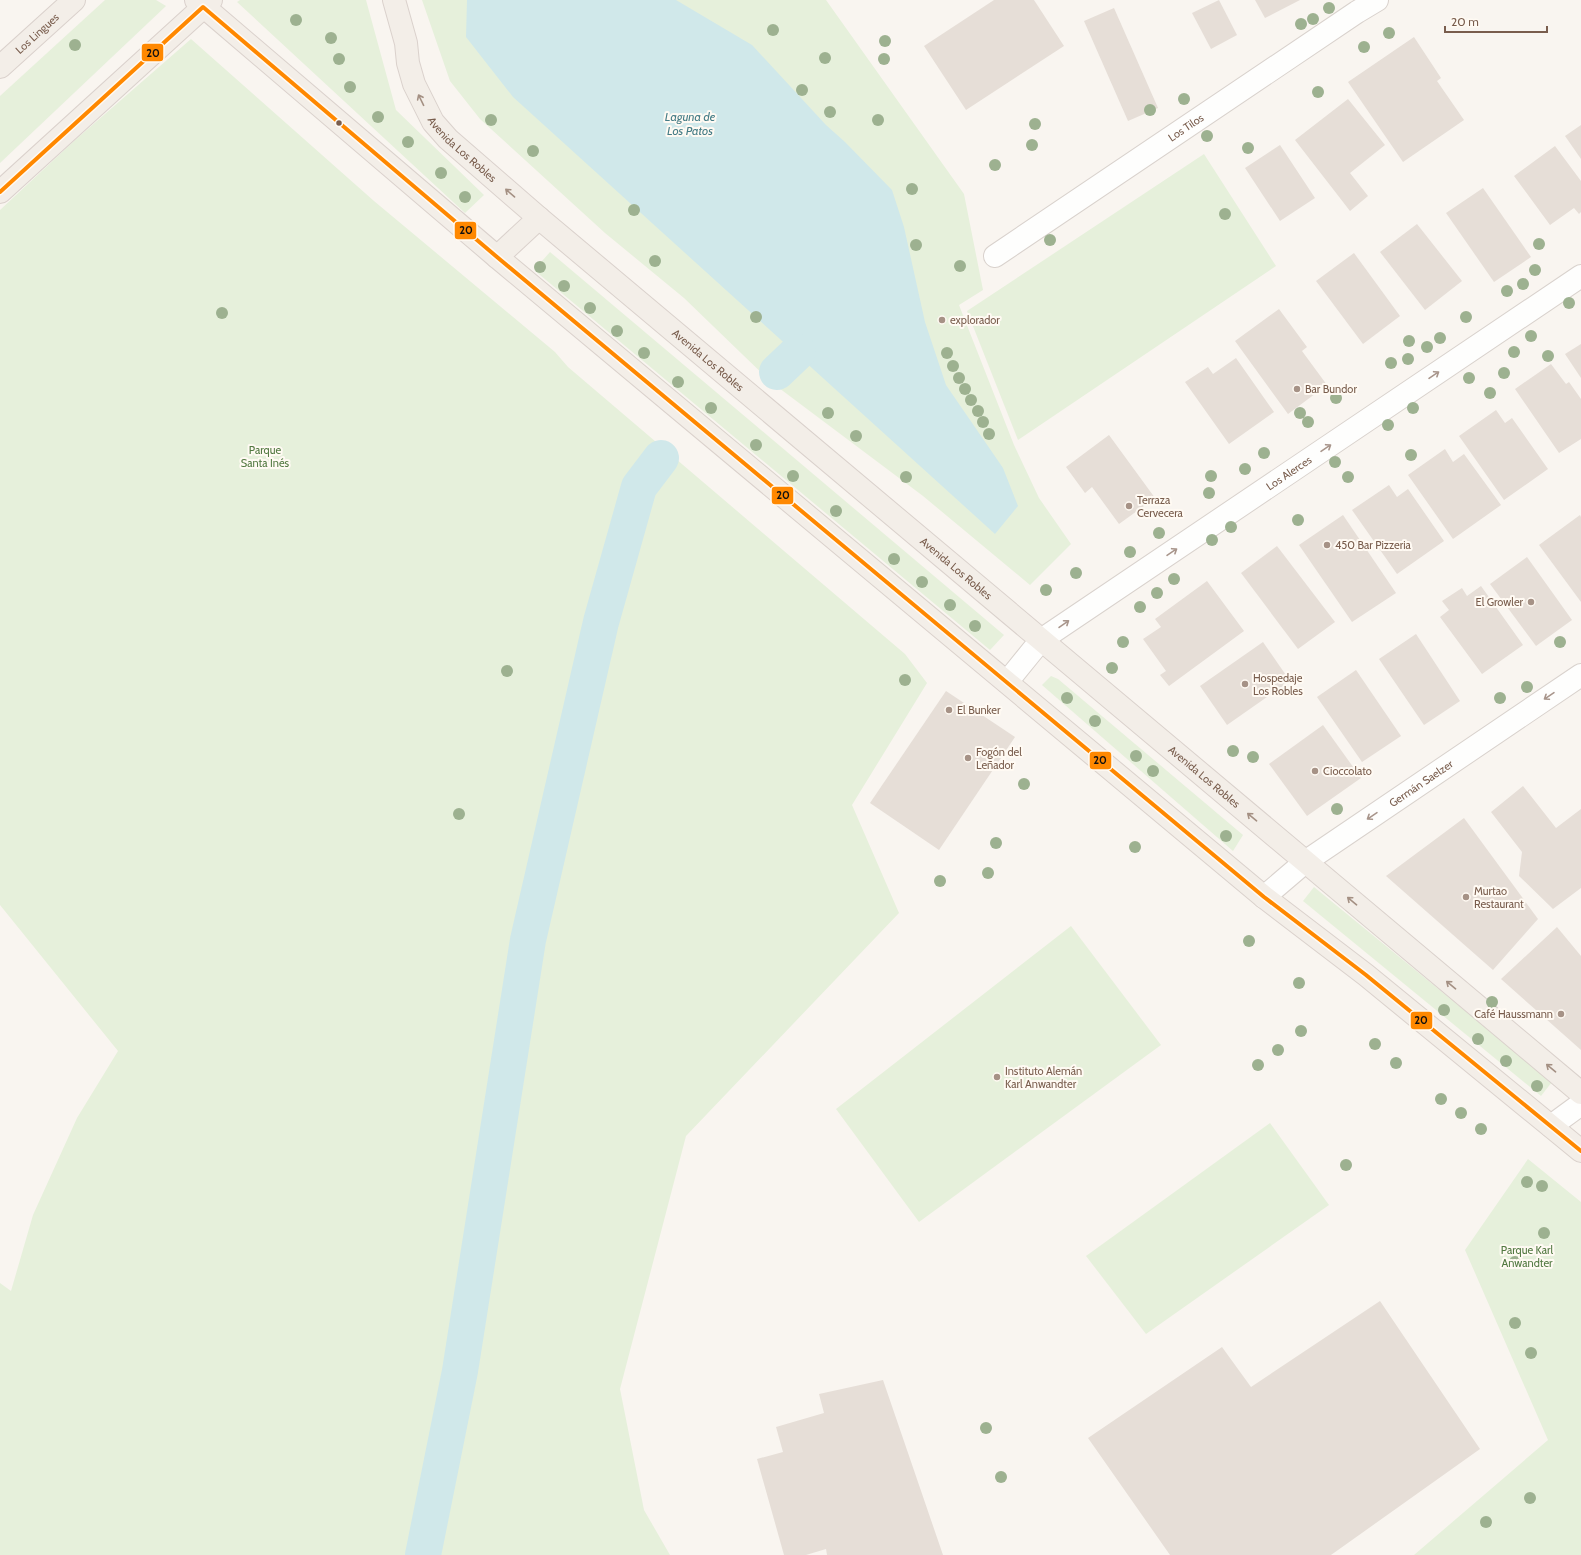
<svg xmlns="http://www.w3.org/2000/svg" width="1581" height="1555" font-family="Cabin,sans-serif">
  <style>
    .green { fill: #e6f0db }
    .water { fill: #d0e8ea }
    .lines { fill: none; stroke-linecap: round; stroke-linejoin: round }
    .canal { stroke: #d0e8ea; stroke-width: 36 }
    .building { fill: #e6ded7 }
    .minor-casing { stroke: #d9d2cd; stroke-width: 24 }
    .primary-casing { stroke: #dad1cc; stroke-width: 24 }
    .minor { stroke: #fefefd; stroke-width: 22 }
    .primary { stroke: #f3eee8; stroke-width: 22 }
    .bus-1-casing { stroke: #fffaf3; stroke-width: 7 }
    .bus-1 { stroke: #f80; stroke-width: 4 }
    .tree { fill: #9db190 }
    .oneway { stroke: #a49083 }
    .oneway2 { stroke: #a8958b }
    .bus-dot { fill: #795d4d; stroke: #fffaf3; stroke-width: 1.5 }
    .poi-dot { fill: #a69286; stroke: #fffaf3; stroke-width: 1.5 }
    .labels { text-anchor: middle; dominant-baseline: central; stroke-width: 4; stroke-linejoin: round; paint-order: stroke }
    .street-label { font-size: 11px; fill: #795d4d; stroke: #fffaf3 }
    .poi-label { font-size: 11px; fill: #795d4d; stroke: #fffaf3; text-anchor: start }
    .park-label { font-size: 11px; fill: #527941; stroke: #fffaf3 }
    .water-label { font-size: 12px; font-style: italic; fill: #437b85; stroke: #fffaf3 }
    .line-badge { stroke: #fffaf3; stroke-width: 1.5 }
    .pale-badge-label { font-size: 11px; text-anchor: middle; font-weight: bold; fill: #111 }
  </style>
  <rect width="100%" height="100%" fill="#f9f5f0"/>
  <g class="green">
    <polygon points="105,0 156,0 166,6 0,163 0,96"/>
    <polygon points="240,0 366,0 396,110 484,195 465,213 237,2"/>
    <polygon points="422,0 826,0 964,194 983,290 959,305 1014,445 1039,498 1071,544 1030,585 923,496 771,382 684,298 605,233 480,119 450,81"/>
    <polygon points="191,39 374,201 555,352 568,367 905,654 927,683 852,805 899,913 686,1136 620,1389 644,1510 670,1555 0,1555 0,1283 11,1291 33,1215 77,1118 118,1051 0,905 0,210 74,141"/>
    <polygon points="1204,154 1276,266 1018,440 967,311"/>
    <polygon points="550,252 1004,635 990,650 534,270"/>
    <polygon points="1051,676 1058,679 1243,835 1233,851 1042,685"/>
    <polygon points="1314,887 1552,1082 1541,1096 1303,901"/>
    <polygon points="1071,926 1161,1045 919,1222 836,1109"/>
    <polygon points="1270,1123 1329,1205 1146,1334 1086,1256"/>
    <polygon points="1528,1159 1581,1202 1581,1555 1414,1555 1548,1440 1465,1250"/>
  </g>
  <polygon class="water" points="467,0 676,0 752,45 826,125 845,142 892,190 904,227 925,322 946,385 1003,468 1018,506 995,534 513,97 466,37"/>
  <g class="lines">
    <g class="canal">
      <polyline points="777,372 798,352"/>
      <polyline points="423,1555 460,1371 528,940 601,622 639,487 661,458"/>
    </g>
  </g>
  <g class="building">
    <polygon points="994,0 1034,0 1064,46 966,110 924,46"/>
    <polygon points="1219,0 1237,35 1211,49 1192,13"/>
    <polygon points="1255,0 1300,0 1265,18"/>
    <polygon points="1114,8 1158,108 1128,121 1084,21"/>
    <polygon points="1414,37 1441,78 1437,81 1464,120 1403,162 1348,82"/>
    <polygon points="1348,99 1385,145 1350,173 1368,196 1350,211 1295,140"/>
    <polygon points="1581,125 1581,159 1565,136"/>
    <polygon points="1280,145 1315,198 1280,221 1245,168"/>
    <polygon points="1555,146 1581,181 1581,212 1579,214 1574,208 1550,225 1514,176"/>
    <polygon points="1483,188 1531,257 1494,282 1446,213"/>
    <polygon points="1417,224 1462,281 1425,310 1380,252"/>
    <polygon points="1354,253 1400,316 1363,344 1316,281"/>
    <polygon points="1279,309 1307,347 1302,351 1327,385 1288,414 1235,341"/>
    <polygon points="1581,344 1581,378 1565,354"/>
    <polygon points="1236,358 1274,412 1229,444 1185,382 1208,367 1213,374"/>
    <polygon points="1551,364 1566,384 1569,382 1581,399 1581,439 1559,453 1515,389"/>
    <polygon points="1496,410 1505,423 1512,418 1548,469 1504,500 1459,436"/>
    <polygon points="1109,435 1155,498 1119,524 1092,487 1085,493 1066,467"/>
    <polygon points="1445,449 1453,462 1464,454 1501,505 1453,539 1408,475"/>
    <polygon points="1389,485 1397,497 1408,489 1444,541 1397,574 1352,510"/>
    <polygon points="1343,515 1396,593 1352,622 1299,545"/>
    <polygon points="1580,515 1581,517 1581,602 1539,545"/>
    <polygon points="1277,546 1335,622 1298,649 1241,573"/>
    <polygon points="1527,557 1572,620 1536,646 1490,584"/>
    <polygon points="1207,581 1244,631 1169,686 1160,675 1166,671 1143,639 1161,627 1155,619"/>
    <polygon points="1481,586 1523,645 1482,674 1440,617 1449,610 1442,601 1462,588 1467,596"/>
    <polygon points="1416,634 1460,701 1424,725 1379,659"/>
    <polygon points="1263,642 1290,681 1227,725 1200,686"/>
    <polygon points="1356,670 1401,736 1362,762 1317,697"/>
    <polygon points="946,691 1015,737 939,850 870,803"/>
    <polygon points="1323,725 1361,778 1307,816 1269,764"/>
    <polygon points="1523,786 1556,828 1581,809 1581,888 1553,909 1519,876 1522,852 1491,812"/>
    <polygon points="1464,818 1538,919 1493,970 1386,876"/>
    <polygon points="1557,927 1581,956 1581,1050 1501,979"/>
    <polygon points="1380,1301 1480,1449 1331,1555 1170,1555 1088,1438 1222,1347 1251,1387"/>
    <polygon points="883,1380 943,1555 827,1555 826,1549 806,1555 784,1555 757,1459 783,1452 776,1427 824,1413 819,1394"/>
  </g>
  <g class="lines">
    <g class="minor-casing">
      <g id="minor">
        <path id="s1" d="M995 256 1357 12 1377 0"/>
        <path id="s2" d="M1007 682 1041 640 1581 276"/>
        <path id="s3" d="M1264 897 1305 862 1581 675"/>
        <polyline points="1551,1126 1581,1104"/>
      </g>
    </g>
    <g class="primary-casing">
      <g id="primary">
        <polyline points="196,0 497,257 1264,897 1366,975 1581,1151"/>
        <path id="s4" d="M394 0 406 43 408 63 414 84 433 122 448 139 539 218 1581 1093"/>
        <path id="s5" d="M0 67 74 0"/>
        <polyline points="0,192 211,0"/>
        <polyline points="497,257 539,218"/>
      </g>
    </g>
    <use href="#minor" class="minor"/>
    <use href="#primary" class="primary"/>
    <g class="bus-1-casing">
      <polyline id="bus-1" points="0,192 203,7 497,257 1264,897 1366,975 1581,1151"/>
    </g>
    <use href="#bus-1" class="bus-1"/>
  </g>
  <g class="tree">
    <circle cx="1329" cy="8" r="6"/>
    <circle cx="1313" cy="19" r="6"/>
    <circle cx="296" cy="20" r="6"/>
    <circle cx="1301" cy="24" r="6"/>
    <circle cx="773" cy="30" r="6"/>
    <circle cx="1389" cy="33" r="6"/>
    <circle cx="331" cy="38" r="6"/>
    <circle cx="885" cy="41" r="6"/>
    <circle cx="75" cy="45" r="6"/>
    <circle cx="1364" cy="47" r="6"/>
    <circle cx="825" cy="58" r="6"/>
    <circle cx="339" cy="59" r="6"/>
    <circle cx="884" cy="59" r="6"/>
    <circle cx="350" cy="87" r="6"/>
    <circle cx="802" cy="90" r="6"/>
    <circle cx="1318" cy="92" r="6"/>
    <circle cx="1184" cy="99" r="6"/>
    <circle cx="1150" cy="110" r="6"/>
    <circle cx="830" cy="112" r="6"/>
    <circle cx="378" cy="117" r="6"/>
    <circle cx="491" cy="120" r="6"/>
    <circle cx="878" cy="120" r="6"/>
    <circle cx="1035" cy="124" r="6"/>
    <circle cx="1207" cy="136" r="6"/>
    <circle cx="408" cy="142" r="6"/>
    <circle cx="1032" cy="145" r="6"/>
    <circle cx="1248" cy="148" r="6"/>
    <circle cx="533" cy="151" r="6"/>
    <circle cx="995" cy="165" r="6"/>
    <circle cx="441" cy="173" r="6"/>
    <circle cx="912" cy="189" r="6"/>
    <circle cx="465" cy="197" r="6"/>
    <circle cx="634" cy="210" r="6"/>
    <circle cx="1225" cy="214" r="6"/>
    <circle cx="1050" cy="240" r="6"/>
    <circle cx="1539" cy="244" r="6"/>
    <circle cx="916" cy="245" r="6"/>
    <circle cx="655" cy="261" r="6"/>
    <circle cx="960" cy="266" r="6"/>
    <circle cx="540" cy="267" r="6"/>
    <circle cx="1535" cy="270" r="6"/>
    <circle cx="1523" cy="284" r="6"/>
    <circle cx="564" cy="286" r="6"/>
    <circle cx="1507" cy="291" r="6"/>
    <circle cx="1569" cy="303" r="6"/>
    <circle cx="590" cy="308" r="6"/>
    <circle cx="222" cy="313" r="6"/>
    <circle cx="756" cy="317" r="6"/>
    <circle cx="1466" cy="317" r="6"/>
    <circle cx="617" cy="331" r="6"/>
    <circle cx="1531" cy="336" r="6"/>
    <circle cx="1440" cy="338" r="6"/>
    <circle cx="1409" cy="341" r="6"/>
    <circle cx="1427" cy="347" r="6"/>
    <circle cx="1514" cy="352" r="6"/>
    <circle cx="644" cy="353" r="6"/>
    <circle cx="947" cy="353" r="6"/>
    <circle cx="1548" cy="356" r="6"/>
    <circle cx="1408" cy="359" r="6"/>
    <circle cx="1391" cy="363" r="6"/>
    <circle cx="953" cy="366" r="6"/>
    <circle cx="1504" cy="373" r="6"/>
    <circle cx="959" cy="378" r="6"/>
    <circle cx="1469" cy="378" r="6"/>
    <circle cx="678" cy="382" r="6"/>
    <circle cx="965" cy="389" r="6"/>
    <circle cx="1490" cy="393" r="6"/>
    <circle cx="1336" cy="398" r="6"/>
    <circle cx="971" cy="400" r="6"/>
    <circle cx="711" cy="408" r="6"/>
    <circle cx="1413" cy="408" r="6"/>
    <circle cx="978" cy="411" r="6"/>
    <circle cx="828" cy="413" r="6"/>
    <circle cx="1300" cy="413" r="6"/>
    <circle cx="983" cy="422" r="6"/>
    <circle cx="1308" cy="422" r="6"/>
    <circle cx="1388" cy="425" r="6"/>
    <circle cx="989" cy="434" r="6"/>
    <circle cx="856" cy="436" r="6"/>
    <circle cx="756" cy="445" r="6"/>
    <circle cx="1264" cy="453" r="6"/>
    <circle cx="1411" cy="455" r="6"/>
    <circle cx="1335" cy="462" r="6"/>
    <circle cx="1245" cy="469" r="6"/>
    <circle cx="793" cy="476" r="6"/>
    <circle cx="1211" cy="476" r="6"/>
    <circle cx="906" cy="477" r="6"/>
    <circle cx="1348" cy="477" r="6"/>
    <circle cx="1209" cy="493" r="6"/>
    <circle cx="836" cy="511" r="6"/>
    <circle cx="1298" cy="520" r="6"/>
    <circle cx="1231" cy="527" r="6"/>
    <circle cx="1159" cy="533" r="6"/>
    <circle cx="1212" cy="540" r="6"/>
    <circle cx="1130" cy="552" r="6"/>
    <circle cx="894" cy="559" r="6"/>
    <circle cx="1076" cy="573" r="6"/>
    <circle cx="1174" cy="579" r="6"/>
    <circle cx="922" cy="582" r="6"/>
    <circle cx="1046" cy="590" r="6"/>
    <circle cx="1157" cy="593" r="6"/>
    <circle cx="950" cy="605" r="6"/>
    <circle cx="1140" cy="607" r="6"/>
    <circle cx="975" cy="626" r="6"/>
    <circle cx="1123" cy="642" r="6"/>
    <circle cx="1560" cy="642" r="6"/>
    <circle cx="1112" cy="668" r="6"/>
    <circle cx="507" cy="671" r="6"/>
    <circle cx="905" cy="680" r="6"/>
    <circle cx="1527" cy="687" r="6"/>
    <circle cx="1067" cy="698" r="6"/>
    <circle cx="1500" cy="698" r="6"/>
    <circle cx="1095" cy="721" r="6"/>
    <circle cx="1233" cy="751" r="6"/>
    <circle cx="1136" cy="756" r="6"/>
    <circle cx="1253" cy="757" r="6"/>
    <circle cx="1153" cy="771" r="6"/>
    <circle cx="1024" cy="784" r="6"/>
    <circle cx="1337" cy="809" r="6"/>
    <circle cx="459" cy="814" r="6"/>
    <circle cx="1226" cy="836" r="6"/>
    <circle cx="996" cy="843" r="6"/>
    <circle cx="1135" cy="847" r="6"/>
    <circle cx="988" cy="873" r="6"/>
    <circle cx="940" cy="881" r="6"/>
    <circle cx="1249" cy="941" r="6"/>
    <circle cx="1299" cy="983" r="6"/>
    <circle cx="1492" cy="1002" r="6"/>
    <circle cx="1444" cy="1010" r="6"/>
    <circle cx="1301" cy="1031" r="6"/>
    <circle cx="1478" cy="1039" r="6"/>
    <circle cx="1375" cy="1044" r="6"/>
    <circle cx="1278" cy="1050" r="6"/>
    <circle cx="1506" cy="1061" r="6"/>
    <circle cx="1396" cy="1063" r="6"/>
    <circle cx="1258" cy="1065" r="6"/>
    <circle cx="1537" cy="1086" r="6"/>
    <circle cx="1441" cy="1099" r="6"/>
    <circle cx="1461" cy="1113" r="6"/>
    <circle cx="1481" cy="1129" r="6"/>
    <circle cx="1346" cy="1165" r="6"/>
    <circle cx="1527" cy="1182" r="6"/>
    <circle cx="1542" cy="1186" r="6"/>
    <circle cx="1544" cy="1233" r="6"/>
    <circle cx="1515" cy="1262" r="6"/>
    <circle cx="1515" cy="1323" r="6"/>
    <circle cx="1531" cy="1353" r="6"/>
    <circle cx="986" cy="1428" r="6"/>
    <circle cx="1001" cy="1477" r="6"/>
    <circle cx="1530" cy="1498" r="6"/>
    <circle cx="1486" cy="1522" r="6"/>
  </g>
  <defs><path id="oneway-shaft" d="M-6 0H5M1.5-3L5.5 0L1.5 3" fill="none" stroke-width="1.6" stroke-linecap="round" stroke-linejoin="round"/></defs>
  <g class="oneway">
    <use href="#oneway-shaft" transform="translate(421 100) rotate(-116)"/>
    <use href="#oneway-shaft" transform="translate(510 193) rotate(-139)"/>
    <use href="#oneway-shaft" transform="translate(1252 817) rotate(-140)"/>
    <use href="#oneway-shaft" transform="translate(1352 901) rotate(-140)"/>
    <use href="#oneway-shaft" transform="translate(1451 985) rotate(-140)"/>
    <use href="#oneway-shaft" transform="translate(1551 1068) rotate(-140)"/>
  </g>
  <g class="oneway2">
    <use href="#oneway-shaft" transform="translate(1434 375) rotate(-34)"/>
    <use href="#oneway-shaft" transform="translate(1326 448) rotate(-34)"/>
    <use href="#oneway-shaft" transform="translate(1172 552) rotate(-34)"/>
    <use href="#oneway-shaft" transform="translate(1064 624) rotate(-35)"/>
    <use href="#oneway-shaft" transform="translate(1549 696) rotate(146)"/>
    <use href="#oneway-shaft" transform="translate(1372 816) rotate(146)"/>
  </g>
  <circle class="bus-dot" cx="339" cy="123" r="3.5"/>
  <g class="poi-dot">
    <circle cx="942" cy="320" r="4"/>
    <circle cx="1297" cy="389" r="4"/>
    <circle cx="1129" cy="506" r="4"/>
    <circle cx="1327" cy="545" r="4"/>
    <circle cx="1531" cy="602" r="4"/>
    <circle cx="1245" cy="684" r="4"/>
    <circle cx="949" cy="710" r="4"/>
    <circle cx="968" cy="758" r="4"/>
    <circle cx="1315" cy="771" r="4"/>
    <circle cx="1466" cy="897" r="4"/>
    <circle cx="1561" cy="1014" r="4"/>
    <circle cx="997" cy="1077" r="4"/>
  </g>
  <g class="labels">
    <g class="street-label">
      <text stroke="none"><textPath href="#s5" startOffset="50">Los Lingues</textPath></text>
      <text stroke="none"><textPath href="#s1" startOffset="230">Los Tilos</textPath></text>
      <text stroke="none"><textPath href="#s4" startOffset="169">Avenida Los Robles</textPath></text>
      <text stroke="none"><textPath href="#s4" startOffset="493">Avenida Los Robles</textPath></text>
      <text stroke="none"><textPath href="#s2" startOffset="353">Los Alerces</textPath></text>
      <text stroke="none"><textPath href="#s4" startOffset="817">Avenida Los Robles</textPath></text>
      <text stroke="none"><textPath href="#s4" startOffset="1141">Avenida Los Robles</textPath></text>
      <text stroke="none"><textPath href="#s3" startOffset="194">Germán Saelzer</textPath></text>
    </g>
    <g class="poi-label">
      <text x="950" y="320">explorador</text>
      <text x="1305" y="389">Bar Bundor</text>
      <text x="1137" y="500">Terraza<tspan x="1137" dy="13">Cervecera</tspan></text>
      <text x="1335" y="545">450 Bar Pizzeria</text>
      <text x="1523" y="602" text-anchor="end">El Growler</text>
      <text x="1253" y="678">Hospedaje<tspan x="1253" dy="13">Los Robles</tspan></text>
      <text x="957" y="710">El Bunker</text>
      <text x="976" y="752">Fogón del<tspan x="976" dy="13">Leñador</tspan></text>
      <text x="1323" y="771">Cioccolato</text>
      <text x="1474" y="891">Murtao<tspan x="1474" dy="13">Restaurant</tspan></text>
      <text x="1553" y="1014" text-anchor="end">Café Haussmann</text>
      <text x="1005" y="1071">Instituto Alemán<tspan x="1005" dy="13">Karl Anwandter</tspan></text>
    </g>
    <g class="park-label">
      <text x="265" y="450">Parque<tspan x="265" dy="13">Santa Inés</tspan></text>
      <text x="1527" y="1250">Parque Karl<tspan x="1527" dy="13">Anwandter</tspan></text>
    </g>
    <g class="water-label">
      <text x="690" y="116">Laguna de<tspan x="690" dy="14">Los Patos</tspan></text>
    </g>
  </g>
  <g class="line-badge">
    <rect x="141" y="43" width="23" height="19" rx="4" fill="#f80"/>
    <rect x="454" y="221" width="23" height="19" rx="4" fill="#f80"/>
    <rect x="771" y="486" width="23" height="19" rx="4" fill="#f80"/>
    <rect x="1089" y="751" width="23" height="19" rx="4" fill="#f80"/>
    <rect x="1410" y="1011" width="23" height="19" rx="4" fill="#f80"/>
  </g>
  <g class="pale-badge-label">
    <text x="153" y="57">20</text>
    <text x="466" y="234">20</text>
    <text x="783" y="499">20</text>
    <text x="1100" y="764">20</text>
    <text x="1421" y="1024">20</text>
  </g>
  <path d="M1445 26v6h102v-6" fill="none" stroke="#795d4d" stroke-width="2"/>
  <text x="1451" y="26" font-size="12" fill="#795d4d" stroke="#fffaf3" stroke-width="3" paint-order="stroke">20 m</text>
</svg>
